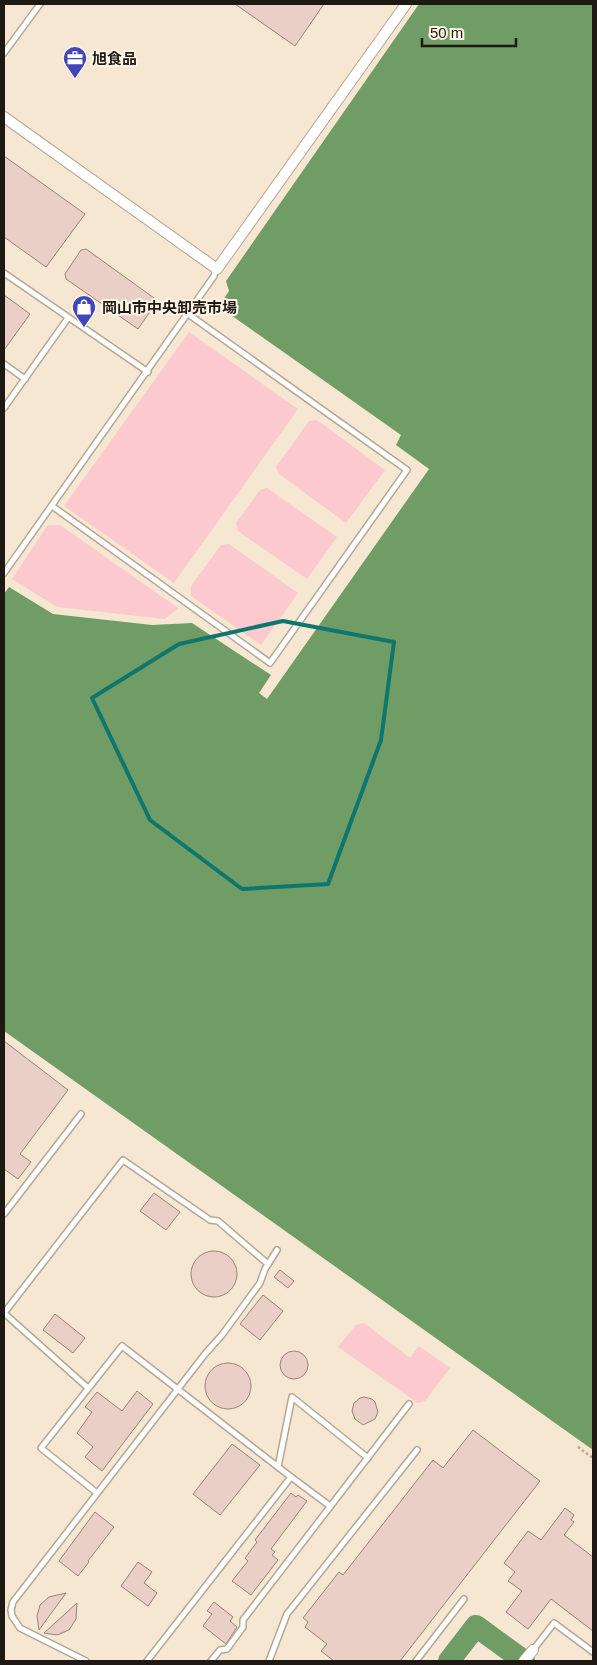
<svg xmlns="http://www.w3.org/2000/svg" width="597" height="1665" font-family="Arial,'Noto Sans JP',sans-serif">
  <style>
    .green { fill: #fbc9ce }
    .water { fill: #6f9d65 }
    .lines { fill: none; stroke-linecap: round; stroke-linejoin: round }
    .river { stroke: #6f9d65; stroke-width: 22 }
    .building { fill: #e9cfc5; stroke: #9a8279 }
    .service-casing { stroke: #b5a793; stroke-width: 8 }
    .minor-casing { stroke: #b5a793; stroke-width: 12 }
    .path { stroke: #b0a494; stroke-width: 2.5; stroke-dasharray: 2.5 2.5; stroke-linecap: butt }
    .service { stroke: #fff; stroke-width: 5 }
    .minor { stroke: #fff; stroke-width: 10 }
    .marked { fill: none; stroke: #0f766e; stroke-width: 4; stroke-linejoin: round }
    .labels { text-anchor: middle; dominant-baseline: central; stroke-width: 4; stroke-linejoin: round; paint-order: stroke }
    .poi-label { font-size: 15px; font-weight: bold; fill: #1e1912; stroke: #fef5e8; text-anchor: start }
  </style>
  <rect width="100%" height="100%" fill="#f6e7d2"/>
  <g class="green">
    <polygon points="189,332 298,409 174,583 64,506"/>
    <polygon points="317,420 385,470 346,523 279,474 276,467 309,421"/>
    <polygon points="267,488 337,537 307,579 238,531 236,523 260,490"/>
    <polygon points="48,525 60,525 178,608 165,619 57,607 12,579"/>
    <polygon points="229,544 298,593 261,645 191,596 191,586 221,545"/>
    <polygon points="364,1323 410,1358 419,1346 450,1368 425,1401 418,1403 338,1347 356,1325"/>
  </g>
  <polygon class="water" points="419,4 593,4 593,1450 4,1031 4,594 9,587 53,614 152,625 192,623 271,675 259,693 267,699 429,469 396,445 401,435 228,313 229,310 215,300 223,300 229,291 226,281"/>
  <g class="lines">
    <polyline class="river" points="449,1661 476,1626 524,1661"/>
  </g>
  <g class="building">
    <polygon points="235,4 324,4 295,46"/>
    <polygon points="4,156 85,214 46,267 4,237"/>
    <polygon points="86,249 154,298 156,303 138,329 66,279 65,274 81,250"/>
    <polygon points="4,295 30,314 4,350"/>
    <polygon points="4,1041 68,1090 20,1154 31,1162 18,1179 4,1169"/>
    <polygon points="154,1193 180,1212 166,1230 140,1211"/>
    <circle cx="214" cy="1274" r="23"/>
    <polygon points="280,1270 294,1281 288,1288 274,1277"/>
    <polygon points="263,1295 283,1311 260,1340 240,1324"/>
    <polygon points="55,1314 85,1338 73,1353 43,1330"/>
    <circle cx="294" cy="1365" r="14"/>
    <circle cx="228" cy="1386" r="23"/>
    <polygon points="137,1391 153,1404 102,1471 85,1457 93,1447 77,1433 92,1412 85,1407 97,1392 122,1411"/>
    <polygon points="364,1397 372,1399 375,1402 378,1412 375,1419 363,1425 355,1419 352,1411 354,1403 360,1398"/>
    <polygon points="473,1430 540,1481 400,1661 334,1661 321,1651 327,1644 305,1627 308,1622 303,1618 339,1572 343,1575 433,1460 443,1468"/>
    <polygon points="232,1444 260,1465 220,1515 193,1494"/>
    <polygon points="291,1493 296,1497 298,1495 307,1501 271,1549 275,1552 272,1555 278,1560 251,1595 232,1581 248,1561 245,1558 257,1542 255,1540"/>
    <polygon points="565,1508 574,1515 571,1520 574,1522 564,1535 593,1557 593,1631 551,1599 528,1629 506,1612 522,1591 508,1581 515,1572 504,1563 528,1531 541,1540"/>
    <polygon points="95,1512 114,1527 88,1561 89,1562 78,1576 59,1561"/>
    <polygon points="138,1562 152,1572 144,1583 157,1593 148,1606 121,1586"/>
    <polygon points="66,1593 39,1630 37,1616 40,1605 49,1597"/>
    <polygon points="214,1602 233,1617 230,1621 237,1627 226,1644 203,1626 212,1614 207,1611"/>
    <polygon points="77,1603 76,1619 69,1630 57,1635 44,1633"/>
  </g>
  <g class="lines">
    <g class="service-casing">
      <g id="service">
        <polyline points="4,53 40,4"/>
        <polyline points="4,273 148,372"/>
        <polyline points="4,364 25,379"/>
        <polyline points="4,408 68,318"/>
        <polyline points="52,506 270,663 407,470 188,314"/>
        <polyline points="4,573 214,276 216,269"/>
        <polyline points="4,1214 81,1114"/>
        <polyline points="88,1388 4,1313 123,1160 210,1220 218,1221 268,1264"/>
        <polyline points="278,1467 292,1397 368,1458"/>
        <polyline points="97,1493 41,1448 122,1346 291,1477 330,1506"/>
        <polyline points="533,1650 554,1623 593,1652"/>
        <polyline points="86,1661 20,1628 12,1616 11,1610 13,1602 205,1354 222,1335 260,1283 265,1269 277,1250"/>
        <polyline points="147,1661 291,1477"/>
        <polyline points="211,1661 220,1650 227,1649 243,1627 243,1620 409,1404"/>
        <polyline points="269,1661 287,1614 417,1450"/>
        <polyline points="416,1661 464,1599"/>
      </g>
    </g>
    <g class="minor-casing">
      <g id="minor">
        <polyline points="4,117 217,269 406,4"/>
        <polyline points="524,1661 533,1650"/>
      </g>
    </g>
    <polyline class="path" points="578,1447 593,1458"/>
    <use href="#service" class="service"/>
    <use href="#minor" class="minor"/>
  </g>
  <path class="marked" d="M283 621 394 642 381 740 328 884 242 889 150 820 92 698 179 644Z"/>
  <defs>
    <g id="office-pin" transform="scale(1.25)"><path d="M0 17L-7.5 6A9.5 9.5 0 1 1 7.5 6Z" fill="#4147bb" stroke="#fef5e8"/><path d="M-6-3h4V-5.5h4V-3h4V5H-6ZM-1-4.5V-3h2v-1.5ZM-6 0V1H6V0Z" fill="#fff"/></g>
    <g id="shop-pin" transform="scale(1.25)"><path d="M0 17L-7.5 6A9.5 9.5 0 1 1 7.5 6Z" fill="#4147bb" stroke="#fef5e8"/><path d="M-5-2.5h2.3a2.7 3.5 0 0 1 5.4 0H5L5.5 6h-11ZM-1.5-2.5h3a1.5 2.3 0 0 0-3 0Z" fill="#fff"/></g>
  </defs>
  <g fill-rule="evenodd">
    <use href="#office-pin" x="75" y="58"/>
    <use href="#shop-pin" x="84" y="307"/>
  </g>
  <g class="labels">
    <g class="poi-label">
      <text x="92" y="58">旭食品</text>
      <text x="102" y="307">岡山市中央卸売市場</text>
    </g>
  </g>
  <rect width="597" height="1665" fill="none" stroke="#1e1912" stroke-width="10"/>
  <path d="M422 38v8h94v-8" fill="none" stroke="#1e1912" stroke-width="2.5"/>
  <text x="430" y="38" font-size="15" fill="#1e1912" stroke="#fef5e8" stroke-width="4" paint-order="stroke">50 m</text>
</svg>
